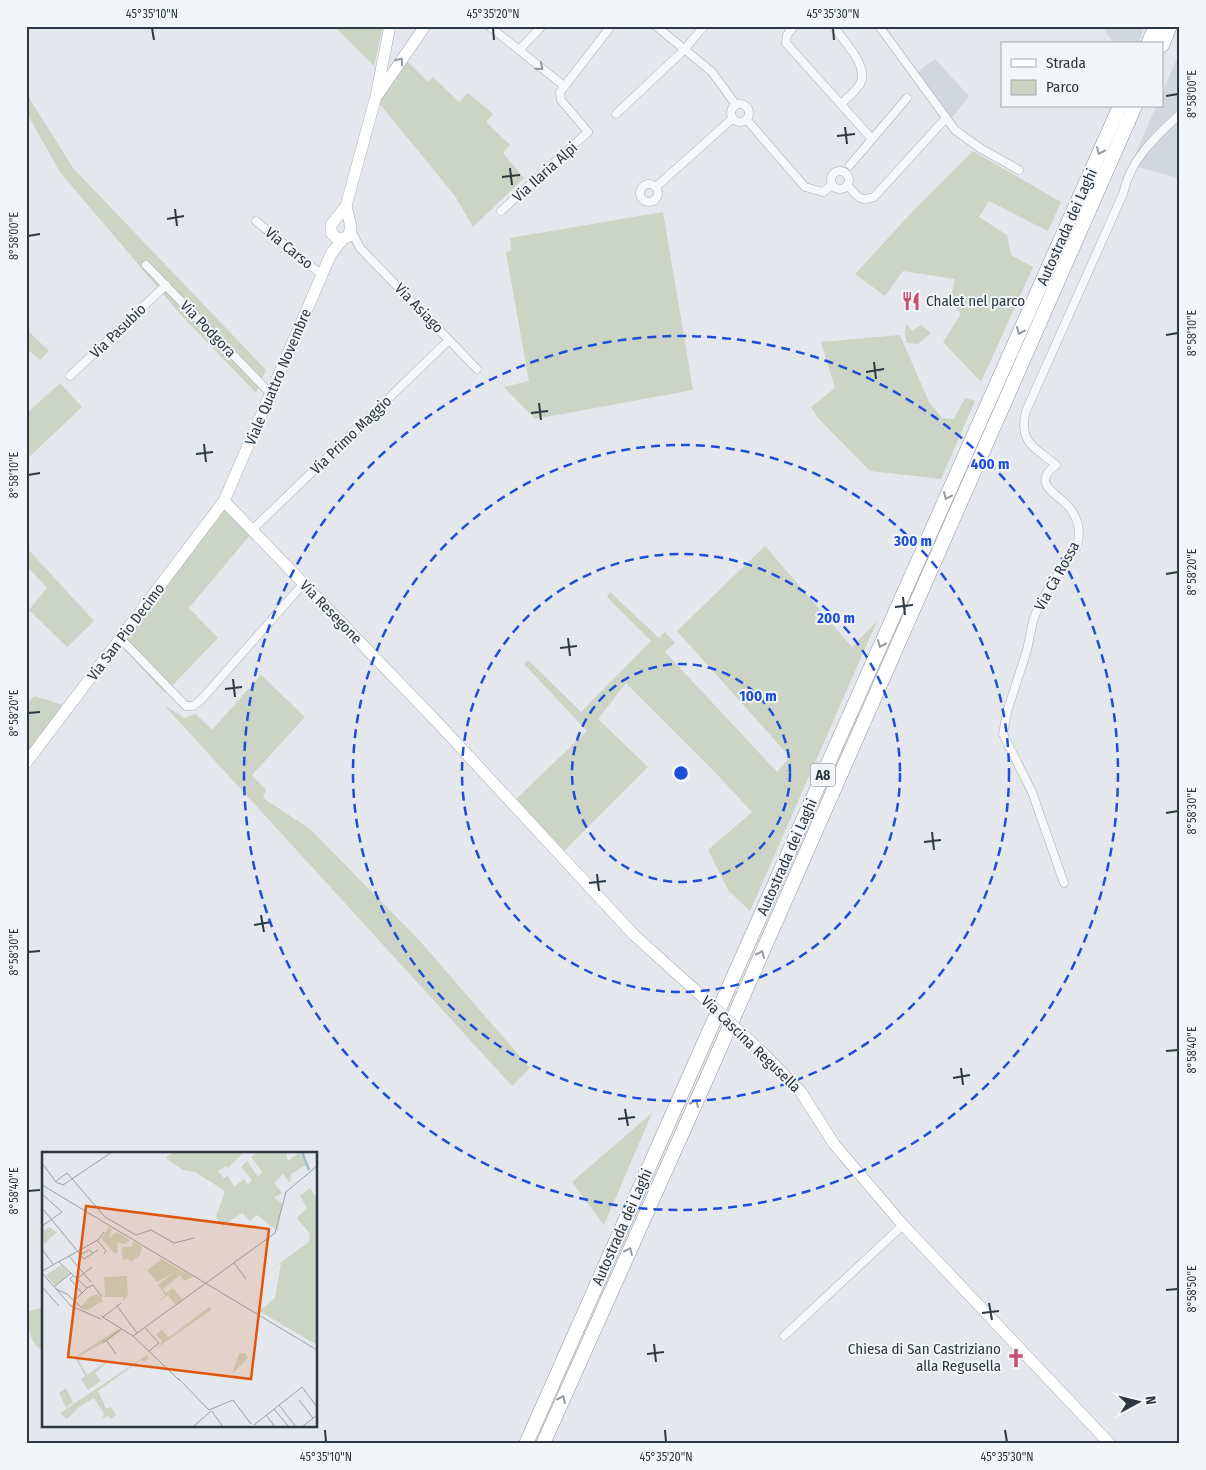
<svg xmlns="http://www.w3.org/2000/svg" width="1206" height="1470" font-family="'Fira Sans Condensed',sans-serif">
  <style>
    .built { fill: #d2d7dd }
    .green { fill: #cbd4c5 }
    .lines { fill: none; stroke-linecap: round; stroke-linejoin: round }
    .street-casing { stroke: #a9afb5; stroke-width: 9 }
    .secondary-casing { stroke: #a9afb5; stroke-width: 12 }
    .highway-casing { stroke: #8c97a1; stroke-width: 15 }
    .street { stroke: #f6f8f9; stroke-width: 8 }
    .secondary { stroke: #fff; stroke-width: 11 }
    .highway { stroke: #fff; stroke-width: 14 }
    .secondary-bridge-casing { stroke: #a9afb5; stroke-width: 12; stroke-linecap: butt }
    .secondary-bridge { stroke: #fff; stroke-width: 11 }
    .oneway { stroke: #969ba0 }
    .oneway2 { stroke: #91989e }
    .ticks { fill: none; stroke: #2c3742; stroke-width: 2 }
    .ring { fill: none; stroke: #1d4ed8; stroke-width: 2.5; stroke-dasharray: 9 6 }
    .labels { text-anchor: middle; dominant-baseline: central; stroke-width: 4; stroke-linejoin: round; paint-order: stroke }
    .shield { fill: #f3f6f8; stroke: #687079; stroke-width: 1 }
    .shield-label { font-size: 14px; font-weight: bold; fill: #2c3742 }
    .street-label { font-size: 15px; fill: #2c3742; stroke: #f3f6f8 }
    .poi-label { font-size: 15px; fill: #2c3742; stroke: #f3f6f8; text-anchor: start }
    .inset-river { fill: none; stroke: #a1b9c8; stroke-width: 2.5 }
    .inset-road { fill: none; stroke: #9aa1a7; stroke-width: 1 }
    .view { fill: #df570f; fill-opacity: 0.15; stroke: #df570f; stroke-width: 2.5 }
    .inset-edge { fill: none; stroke: #2c3742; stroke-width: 2.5 }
    .centre { fill: #1d4ed8; stroke: #f3f6f8; stroke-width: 2.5 }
    .ring-label { font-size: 15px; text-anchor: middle; font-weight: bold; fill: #1d4ed8; stroke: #f3f6f8; stroke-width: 4; stroke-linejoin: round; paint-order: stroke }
    .neatline { fill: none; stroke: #2c3742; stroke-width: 2 }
    .ticks-label { font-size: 12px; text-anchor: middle; fill: #2c3742 }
  </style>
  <rect width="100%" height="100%" fill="#e4e7eb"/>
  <g class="built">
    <polygon points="1102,26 1145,26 1138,44 1114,44"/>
    <polygon points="1180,52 1180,179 1131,165 1156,106 1162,106 1162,93"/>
    <polygon points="935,59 969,96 949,122 916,73"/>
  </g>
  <g class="green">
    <polygon points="334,26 383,26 374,66"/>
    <polygon points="407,61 428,82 433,77 459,102 468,93 493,114 486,122 510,145 503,153 524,178 473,227 455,196 379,103"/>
    <polygon points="26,93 73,168 266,370 256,393 181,315 60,172 26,112"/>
    <polygon points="973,151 1061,202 1048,231 989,201 979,217 1007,235 1011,255 1033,267 981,382 943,342 961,314 950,300 955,279 903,271 885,296 855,274 914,210"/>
    <polygon points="663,212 693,390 535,419 504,387 529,381 506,253 511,250 510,238"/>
    <polygon points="906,324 912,331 921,325 931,333 918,344 907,343 905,334"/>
    <polygon points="26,329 49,351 40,360 26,348"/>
    <polygon points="900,335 929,402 942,418 954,419 965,398 975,401 941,479 870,471 818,418 811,407 835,388 821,342"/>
    <polygon points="60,383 82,407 26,460 26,414"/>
    <polygon points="225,509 250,535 189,608 218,638 165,693 121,646"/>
    <polygon points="765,546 852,647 877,621 750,911 728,890 708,850 752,812 715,772 626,683 598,719 648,767 561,854 515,800 587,731 524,664 528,660 581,712 651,641 607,597 610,592 659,638 665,632 675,643 665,652 777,772 790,757 677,631"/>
    <polygon points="26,547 94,621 67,647 29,610 47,588 26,565"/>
    <polygon points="261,675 305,717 252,775 266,790 263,798 310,829 419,940 530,1068 512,1086 164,705 184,718 196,714 212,730"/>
    <polygon points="34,696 66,706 26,759 26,706"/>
    <polygon points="652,1113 604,1225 572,1182"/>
    <path d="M44 1307V1352C31 1345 26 1326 26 1312Z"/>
  </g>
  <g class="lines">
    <g class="street-casing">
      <g id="street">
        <polyline points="489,26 564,86"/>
        <polyline points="656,26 712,72 736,105"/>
        <polyline points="794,26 787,35 786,43 872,139"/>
        <path d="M833 26C843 40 870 67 860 84 856 91 847 98 841 104"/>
        <polyline points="879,26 955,130 980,148 1019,170"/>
        <polyline points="519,50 542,26"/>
        <circle cx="740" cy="113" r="9"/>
        <polyline points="616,114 685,49 704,26"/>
        <polyline points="747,120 805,187 823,192 832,185"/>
        <polyline points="850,165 907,98"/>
        <circle cx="840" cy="180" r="9"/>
        <circle cx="649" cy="193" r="9"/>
        <path d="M847 185C857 195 859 203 874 197L946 118"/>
        <polyline points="656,187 733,118"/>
        <polyline points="501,211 588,132 561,100 560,92 611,26"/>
        <polyline points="256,221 322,275"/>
        <polyline points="351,230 360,248 477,369"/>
        <polyline points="146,265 271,394"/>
        <polyline points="70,376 166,285"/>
        <polyline points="253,529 449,340"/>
        <polyline points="121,639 186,706 193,706 201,700 303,584"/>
        <path d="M1064 883 1032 792 1003 734 1007 712 1027 650 1033 621 1040 602 1077 546C1082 530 1077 514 1065 503 1052 491 1033 482 1056 465 1035 448 1018 442 1026 411L1123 194C1130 160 1155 137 1180 114"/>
        <polyline points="784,1336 903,1225"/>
      </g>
    </g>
    <g class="secondary-casing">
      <g id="secondary">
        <polyline points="379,93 425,26"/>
        <polyline points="346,206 351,227 348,237 338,239 331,233 331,225 346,206 376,96 390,26"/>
        <polyline points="224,501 438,723 634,935 695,990"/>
        <polyline points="26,763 224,501 331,254 342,240"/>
        <polyline points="765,1055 801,1092 834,1144 903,1225 1110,1444"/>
      </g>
    </g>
    <g class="highway-casing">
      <g id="highway">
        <polyline points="1148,44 1156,26"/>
        <polyline points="1162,45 1170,26"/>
        <polyline points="526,1444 1120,106"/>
        <polyline points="543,1444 706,1080 1135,106"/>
      </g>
    </g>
    <use href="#street" class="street"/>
    <use href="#secondary" class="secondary"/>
    <use href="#highway" class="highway"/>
    <g class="secondary-bridge-casing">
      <polyline id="secondary-bridge" points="695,990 765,1055"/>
    </g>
    <use href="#secondary-bridge" class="secondary-bridge"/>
  </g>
  <defs><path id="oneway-chevron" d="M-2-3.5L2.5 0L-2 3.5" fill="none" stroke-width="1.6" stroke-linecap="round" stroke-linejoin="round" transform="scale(1.25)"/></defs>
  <g class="oneway">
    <use href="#oneway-chevron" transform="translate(400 61) rotate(-55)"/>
    <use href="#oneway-chevron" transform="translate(1100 151) rotate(114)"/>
    <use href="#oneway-chevron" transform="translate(1020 331) rotate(114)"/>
    <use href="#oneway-chevron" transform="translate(947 496) rotate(114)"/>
    <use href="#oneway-chevron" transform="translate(881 644) rotate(114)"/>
    <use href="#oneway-chevron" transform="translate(761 954) rotate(-66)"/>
    <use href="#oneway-chevron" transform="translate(695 1103) rotate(-66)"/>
    <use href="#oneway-chevron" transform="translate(629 1251) rotate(-66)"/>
    <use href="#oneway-chevron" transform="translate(562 1399) rotate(-66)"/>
  </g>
  <use class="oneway2" href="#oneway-chevron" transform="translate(540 67) rotate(39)"/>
  <path class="ticks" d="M152 28 154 40M493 28 494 40M833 28 834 40M1166 96 1178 94M845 127 847 144M837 136 855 134M510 168 512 185M502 177 520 175M175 209 177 226M167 219 184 216M28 236 40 234M1166 335 1178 333M874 362 876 379M866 372 884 369M539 403 541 420M531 413 548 411M204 444 206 462M196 454 213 452M28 475 40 473M1166 574 1178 572M903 597 905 615M895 607 913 605M568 638 570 656M560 648 577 646M233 679 235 697M225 689 242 687M28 713 40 712M1166 813 1178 811M932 832 934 850M924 842 941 840M597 874 599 891M589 883 606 881M261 915 264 932M254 925 271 922M28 952 40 951M1166 1051 1178 1050M961 1068 963 1085M953 1078 970 1075M625 1109 628 1126M618 1119 635 1117M28 1191 40 1190M1166 1290 1178 1289M989 1303 992 1320M982 1313 999 1311M654 1344 656 1362M647 1354 664 1352M325 1430 326 1442M665 1430 666 1442M1005 1430 1007 1442"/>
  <g class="ring">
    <circle cx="681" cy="773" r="109"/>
    <circle cx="681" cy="773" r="219"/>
    <circle cx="681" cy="773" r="328"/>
    <circle cx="681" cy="773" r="437"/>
  </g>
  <defs>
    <g id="restaurant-bare" transform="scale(1.5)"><path d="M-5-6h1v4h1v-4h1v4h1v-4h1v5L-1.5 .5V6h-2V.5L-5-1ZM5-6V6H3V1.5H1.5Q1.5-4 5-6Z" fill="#c85173" stroke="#f3f6f8" stroke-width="2.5" paint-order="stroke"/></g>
    <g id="church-bare" transform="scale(1.5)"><path d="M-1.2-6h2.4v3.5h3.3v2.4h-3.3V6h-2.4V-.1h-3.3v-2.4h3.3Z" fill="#c85173" stroke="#f3f6f8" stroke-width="2.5" paint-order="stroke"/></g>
  </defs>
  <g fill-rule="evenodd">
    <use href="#restaurant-bare" x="911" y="301"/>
    <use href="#church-bare" x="1016" y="1358"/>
  </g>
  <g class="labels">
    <rect class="shield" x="810.5" y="763.5" width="25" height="23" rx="4"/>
    <g class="shield-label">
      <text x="823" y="775">A8</text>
    </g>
    <g class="street-label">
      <text transform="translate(545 172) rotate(-42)">Via Ilaria Alpi</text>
      <text transform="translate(1067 227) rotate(-66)">Autostrada dei Laghi</text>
      <text transform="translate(289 248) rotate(39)">Via Carso</text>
      <text transform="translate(419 308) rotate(46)">Via Asiago</text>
      <text transform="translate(208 329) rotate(46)">Via Podgora</text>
      <text transform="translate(118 331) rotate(-44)">Via Pasubio</text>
      <text transform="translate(278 377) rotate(-67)">Viale Quattro Novembre</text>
      <text transform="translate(351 435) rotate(-44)">Via Primo Maggio</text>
      <text transform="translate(1057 576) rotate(-61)">Via Cà Rossa</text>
      <text transform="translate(331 612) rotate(46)">Via Resegone</text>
      <text transform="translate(126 632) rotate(-53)">Via San Pio Decimo</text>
      <text transform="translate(787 857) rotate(-66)">Autostrada dei Laghi</text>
      <text transform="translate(751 1044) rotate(44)">Via Cascina Regusella</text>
      <text transform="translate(622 1227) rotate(-66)">Autostrada dei Laghi</text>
    </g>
    <g class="poi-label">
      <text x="926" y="301">Chalet nel parco</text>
      <text x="1001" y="1349" text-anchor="end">Chiesa di San Castriziano<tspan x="1001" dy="17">alla Regusella</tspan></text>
    </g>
  </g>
  <g transform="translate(42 1152)">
    <rect width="275" height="275" fill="#e4e7eb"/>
    <path d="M131 0H202L186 16 184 14 176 19 182 26 186 24 192 35 202 27 206 33 210 28 199 15 205 9 216 25 220 20 209 5 215 0H244L246 9 258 0 264 13 249 22 248 31 241 22 232 31 240 41 232 46 240 51 236 79 215 63 208 69 200 61 180 74 174 65 183 39 153 20 141 18 132 12 124 6ZM268 36 275 46V193L217 159 233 146 239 111 227 119 267 90 268 82 255 66 265 56 258 44ZM0 75 3 79 7 75 15 80 2 92ZM67 75 70 77 67 86 75 80 88 88 83 92 75 90 76 99 73 102 59 86ZM91 89 100 95 98 103 89 110 87 107 81 108 80 95H90ZM116 105 151 125 142 129 138 123 121 137 124 141 131 136 141 148 133 153 126 143 116 150 123 143 116 133 109 138 133 120 115 130 105 118 119 108ZM19 113 28 121 13 134 4 123ZM85 124 86 144 82 148 81 145H63L62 125ZM56 142 61 149 44 159 39 155 47 145ZM167 155 169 158 116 195 120 189 114 182 120 178 126 185 129 184ZM76 177 79 179 68 187 35 205 45 223 71 205 53 221 59 229 46 238 39 227 43 224 33 205ZM197 201H203L206 206 190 222ZM105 203 107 206 102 210 99 208 56 239 64 257 69 255 74 263 69 267 66 264 60 267 62 262 52 246 38 254 25 267 18 261ZM24 236 31 250 24 256 17 241Z" fill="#cbd4c5"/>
    <path class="inset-river" d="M260 0 267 18"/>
    <path class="inset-road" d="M0 11 14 30 21 33 70 0M13 30 25 21 63 65 94 83 109 78 132 91 152 86M0 33 275 198M0 42 20 60 0 74M0 56 42 107 56 98M55 88 64 99 62 102M0 97 11 112M38 103 47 98 51 101M27 104 49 130M17 110 45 136 51 133 60 145M192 111 204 127M0 119 56 88 62 80M0 121 29 154 59 167M32 123 28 127 40 141M36 126 50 115M0 135 17 154M12 135 29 121M14 137 25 142 41 157M32 149 45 136M75 154 95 181M59 164 91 184 137 228M61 165 79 151M103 176 117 191 107 199M91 184 233 81 244 40 275 14M64 188 74 202M61 191 79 177M136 226 167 258M257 248 271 266M237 253 254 275M232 257 247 275M167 258 191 248 209 272M170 259 181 275M224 263 233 275M212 273 260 235 275 255M151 275 169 259M260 275 275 263"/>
    <path class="view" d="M44 54 227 77 209 227 26 205Z"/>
    <rect width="275" height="275" class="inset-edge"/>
  </g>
  <circle cx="681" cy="773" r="8" class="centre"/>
  <g class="ring-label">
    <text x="990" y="469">400 m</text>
    <text x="913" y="546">300 m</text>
    <text x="836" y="623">200 m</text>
    <text x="758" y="701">100 m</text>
  </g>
  <rect width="1206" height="1470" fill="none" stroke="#f3f6f8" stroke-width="55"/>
  <rect x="1001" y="42" width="162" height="65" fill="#f3f6f8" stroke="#a3aaaf"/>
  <rect x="1011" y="59" width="25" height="8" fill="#ffffff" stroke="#a3aaaf"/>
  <text x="1046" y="68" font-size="15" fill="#2c3742">Strada</text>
  <rect x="1011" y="80" width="25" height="15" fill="#cbd4c5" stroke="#a3aaaf"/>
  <text x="1046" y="92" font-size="15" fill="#2c3742">Parco</text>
  <g transform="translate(1138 1402) rotate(83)" stroke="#f3f6f8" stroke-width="4" paint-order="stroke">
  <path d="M0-4L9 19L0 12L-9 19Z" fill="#2c3742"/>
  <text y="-8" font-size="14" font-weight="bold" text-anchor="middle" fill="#2c3742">N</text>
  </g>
  <rect x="28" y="28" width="1150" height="1414" class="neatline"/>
  <g class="ticks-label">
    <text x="152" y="18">45°35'10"N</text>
    <text x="493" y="18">45°35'20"N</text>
    <text x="833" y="18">45°35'30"N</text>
    <text transform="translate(1192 94) rotate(-90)" y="4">8°58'00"E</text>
    <text transform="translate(14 236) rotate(-90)" y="4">8°58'00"E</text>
    <text transform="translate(1192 333) rotate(-90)" y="4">8°58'10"E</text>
    <text transform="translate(14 475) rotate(-90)" y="4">8°58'10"E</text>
    <text transform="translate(1192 572) rotate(-90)" y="4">8°58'20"E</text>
    <text transform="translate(14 713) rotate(-90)" y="4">8°58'20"E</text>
    <text transform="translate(1192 811) rotate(-90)" y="4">8°58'30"E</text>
    <text transform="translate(14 952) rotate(-90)" y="4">8°58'30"E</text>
    <text transform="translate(1192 1050) rotate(-90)" y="4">8°58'40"E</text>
    <text transform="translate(14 1191) rotate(-90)" y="4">8°58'40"E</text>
    <text transform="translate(1192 1289) rotate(-90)" y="4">8°58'50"E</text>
    <text x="326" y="1461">45°35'10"N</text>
    <text x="666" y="1461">45°35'20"N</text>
    <text x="1007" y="1461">45°35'30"N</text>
  </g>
</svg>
